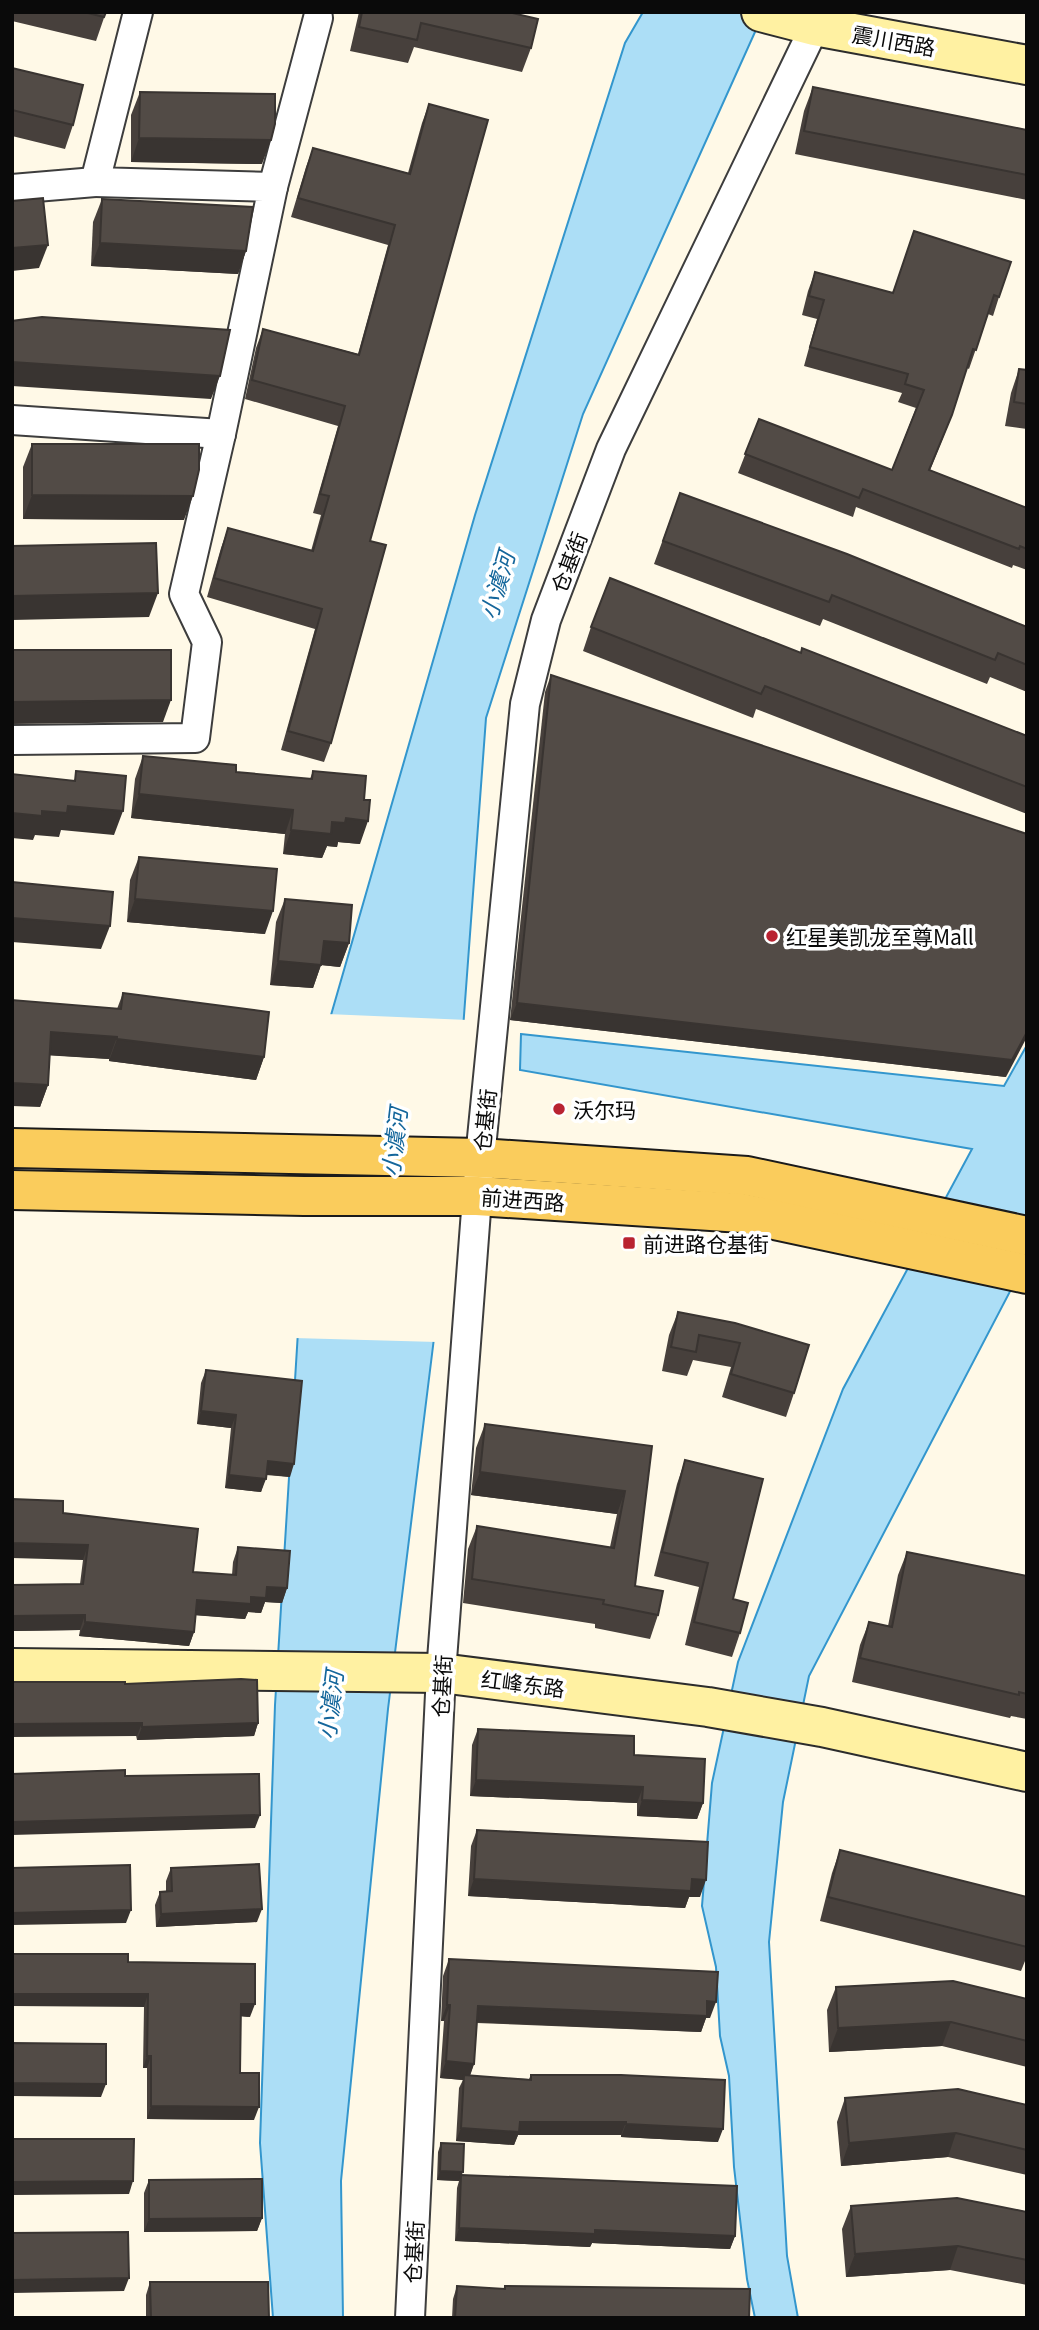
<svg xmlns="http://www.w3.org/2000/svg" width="1039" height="2330" font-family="Georgia,'Noto Sans SC',serif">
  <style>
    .water { fill: #acdef6; stroke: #3396cd; stroke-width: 2 }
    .pier { fill: #fff9e7 }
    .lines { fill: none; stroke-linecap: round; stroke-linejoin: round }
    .street-casing { stroke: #3d3d3d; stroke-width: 32 }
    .secondary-casing { stroke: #2c2c2c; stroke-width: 42 }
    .primary-casing { stroke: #1b1b1b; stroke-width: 42 }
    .street { stroke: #fff; stroke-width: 28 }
    .secondary { stroke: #fff1a2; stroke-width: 38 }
    .primary { stroke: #facc5c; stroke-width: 38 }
    .wall { fill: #47403c }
    .shaded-wall { fill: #393431 }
    .building { fill: #524b46; stroke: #393431; stroke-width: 2 }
    .poi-dot { fill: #b92331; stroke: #fff; stroke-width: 2.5 }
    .labels { text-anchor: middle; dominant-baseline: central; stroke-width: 7; stroke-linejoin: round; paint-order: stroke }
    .street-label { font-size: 21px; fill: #0a0a0a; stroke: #fff }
    .poi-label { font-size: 21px; fill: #0a0a0a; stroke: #fff; text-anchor: start }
    .water-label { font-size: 23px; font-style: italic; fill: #14669b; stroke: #fff }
  </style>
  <rect width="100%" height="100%" fill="#fff9e7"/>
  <g class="water">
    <polygon points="643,12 764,12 583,414 486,718 463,1029 436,1322 388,1709 341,2181 343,2318 273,2318 260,2143 275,1705 300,1299 329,1022 475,515 625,43"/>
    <polygon points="521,1034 1004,1086 1027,1045 1027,1259 809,1676 783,1802 769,1942 787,2256 798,2318 755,2318 747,2279 734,2167 729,2076 720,2036 716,1967 702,1906 712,1783 738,1662 843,1389 972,1149 520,1070"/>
  </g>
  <polygon class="pier" points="327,1014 468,1020 437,1342 294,1338"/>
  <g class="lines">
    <g class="street-casing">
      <g id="street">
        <polyline points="273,187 318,18"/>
        <polyline points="12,189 95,182"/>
        <polyline points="12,420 221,434"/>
        <polyline points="12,740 195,738 207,642 184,594 221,434 273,187 95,182 138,12"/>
        <polyline points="410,2318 441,1673 480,1158 525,704 546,620 611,449 815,26"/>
      </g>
    </g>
    <g class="secondary-casing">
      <g id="secondary">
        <polyline points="761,12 815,26 1027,65"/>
        <polyline points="12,1668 441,1673 708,1707 822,1727 1027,1772"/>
      </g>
    </g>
    <g class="primary-casing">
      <g id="primary">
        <polyline points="12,1148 480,1158 747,1176 1027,1236"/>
        <polyline points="12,1190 304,1196 477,1196 742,1213 1027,1274"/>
      </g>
    </g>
    <use href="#street" class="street"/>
    <use href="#secondary" class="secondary"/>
    <use href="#primary" class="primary"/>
  </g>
  <g class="wall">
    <polygon points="12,12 106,12 96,41 12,21"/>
    <polygon points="359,12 508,12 531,48 522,72 414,47 408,63 350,51"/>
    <polygon points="12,68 73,125 65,149 12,136"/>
    <polygon points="813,87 1027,130 1027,200 795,154 804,111"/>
    <polygon points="140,92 262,164 131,162 131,115"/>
    <polygon points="429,104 370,541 331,743 324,762 281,750 315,629 207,597 221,548 228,528 311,551 321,515 313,513 338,426 245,399 256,348 263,329 358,354 388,245 291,217 306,167 313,148 408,173 422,123"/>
    <polygon points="102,199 246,251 238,274 91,266 93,222"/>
    <polygon points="914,231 999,297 993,316 988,314 969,369 967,368 945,433 930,470 1027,508 1027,570 1013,565 1012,568 856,507 853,517 738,473 759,419 892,470 916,408 898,402 902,393 804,366 817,319 802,315 808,291 815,272 893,293"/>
    <polygon points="1019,369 1027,370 1027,429 1005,426 1011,393"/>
    <polygon points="32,444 184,520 23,519 23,467"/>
    <polygon points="680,493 1027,627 1027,692 990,677 987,684 823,619 820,626 654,564"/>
    <polygon points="591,627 1027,736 1027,814 756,709 753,718 583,651"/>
    <polygon points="551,675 1006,1077 510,1020 545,692"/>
    <polygon points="143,756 236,772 310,779 313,771 360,844 338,842 337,847 327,846 322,858 283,854 285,834 131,818 135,779"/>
    <polygon points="139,857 265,934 127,922 130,880"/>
    <polygon points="285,899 349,943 340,967 321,965 313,988 270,985 276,922"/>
    <polygon points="123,993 264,1057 256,1080 109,1061 109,1059 50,1055 48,1085 40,1107 12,1000 117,1009"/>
    <polygon points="678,1312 735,1323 794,1393 786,1417 722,1397 731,1367 693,1360 687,1376 662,1371 669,1335"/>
    <polygon points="206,1370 290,1477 266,1475 261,1492 225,1488 231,1428 197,1424 201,1383"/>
    <polygon points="485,1424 652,1446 635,1586 658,1615 650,1639 595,1628 595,1624 463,1603 468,1549 477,1526 610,1547 617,1514 471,1495 476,1448"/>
    <polygon points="685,1460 733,1599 740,1633 732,1657 685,1645 699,1587 654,1576 677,1484"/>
    <polygon points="63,1513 193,1572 232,1575 233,1562 238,1547 287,1588 282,1603 265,1602 261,1613 248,1612 245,1619 196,1615 194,1632 189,1646 79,1636 80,1630 12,1631 12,1585 80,1584 83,1560"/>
    <polygon points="907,1552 1027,1576 1027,1719 1011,1716 1010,1718 852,1682 860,1645 869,1622 888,1626 898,1575"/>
    <polygon points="125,1684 258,1723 254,1736 137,1740"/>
    <polygon points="478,1729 703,1803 697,1819 637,1816 637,1803 470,1796 472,1745"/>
    <polygon points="477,1830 700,1897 689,1897 685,1908 468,1896 471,1846"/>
    <polygon points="840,1850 1027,1897 1027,1956 1021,1971 820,1921 832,1873"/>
    <polygon points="171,1868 257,1922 156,1927 155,1905 160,1892 166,1891 166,1881"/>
    <polygon points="449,1959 710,2018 706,2018 701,2032 477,2023 474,2064 470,2076 529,2079 531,2075 718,2142 621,2137 621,2135 518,2135 514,2145 456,2141 459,2088 463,2080 440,2078 444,2021 441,2021 443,1976"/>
    <polygon points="128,1962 250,2017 241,2016 240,2073 254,2120 147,2119 147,2068 143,2068 144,2007"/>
    <polygon points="836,1987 1027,1999 1027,2067 942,2046 829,2052 827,2010"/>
    <polygon points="845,2098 1027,2105 1027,2175 948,2157 841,2166 837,2122"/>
    <polygon points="441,2143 462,2175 735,2236 730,2249 592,2243 590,2247 455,2241 457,2188 459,2181 437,2180 438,2152"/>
    <polygon points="149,2180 262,2218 257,2231 144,2232 144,2193"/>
    <polygon points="851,2206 1027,2212 1027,2285 950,2270 846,2277 842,2229"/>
    <polygon points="150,2282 269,2318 146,2318 146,2295"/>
    <polygon points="457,2286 503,2289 505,2286 749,2318 452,2318 453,2299"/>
  </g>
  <g class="shaded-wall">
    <polygon points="139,138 271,140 262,164 131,162"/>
    <polygon points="100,243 246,251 238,274 91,266"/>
    <polygon points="48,245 39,268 12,271 12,248"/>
    <polygon points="13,362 220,376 211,399 12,386"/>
    <polygon points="32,495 193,496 184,520 23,519"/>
    <polygon points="158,593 149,617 12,620 12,596"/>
    <polygon points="171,700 163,722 12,724 12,702"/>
    <polygon points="139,794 293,810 285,834 131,818"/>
    <polygon points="68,806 123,811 114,835 61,830 59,837 35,835 33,840 12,838 12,813 42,811"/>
    <polygon points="346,818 368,821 360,844 338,842 337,847 327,846 322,858 283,854 291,830 332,822"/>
    <polygon points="135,899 273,911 265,934 127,922"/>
    <polygon points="12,918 110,926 101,949 12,942"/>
    <polygon points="324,941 349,943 340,967 321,965 313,988 270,985 278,961"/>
    <polygon points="517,1003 1027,1032 1027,1037 1006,1077 510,1020"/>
    <polygon points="51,1032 117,1037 109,1059 43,1055"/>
    <polygon points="117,1039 264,1057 256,1080 109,1061"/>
    <polygon points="12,1083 48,1085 40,1107 12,1106"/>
    <polygon points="201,1411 236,1415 231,1428 197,1424"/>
    <polygon points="268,1461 294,1464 290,1477 263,1474"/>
    <polygon points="480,1472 625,1491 617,1514 471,1495"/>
    <polygon points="229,1475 266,1479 261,1492 225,1488"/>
    <polygon points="12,1543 88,1545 83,1560 12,1558"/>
    <polygon points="267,1587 287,1588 282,1603 265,1602 261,1613 248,1612 245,1619 192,1615 197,1600"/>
    <polygon points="85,1615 80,1630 12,1631 12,1616"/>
    <polygon points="85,1622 194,1632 189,1646 79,1636"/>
    <polygon points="142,1723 137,1736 12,1737 12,1724"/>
    <polygon points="258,1723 254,1736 137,1740 142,1727"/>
    <polygon points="476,1780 643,1787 637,1803 470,1796"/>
    <polygon points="642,1800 703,1803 697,1819 637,1816"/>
    <polygon points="260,1815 255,1828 12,1835 12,1822"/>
    <polygon points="474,1879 692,1879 706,1880 700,1897 689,1897 685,1908 468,1896"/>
    <polygon points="262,1909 257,1922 156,1927 161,1914"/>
    <polygon points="131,1910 126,1923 12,1925 12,1913"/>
    <polygon points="12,1994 148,1994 144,2007 12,2006"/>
    <polygon points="707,2001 716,2002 710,2018 706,2018 701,2032 472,2022 478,2006"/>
    <polygon points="241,2004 255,2004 250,2017 236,2016"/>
    <polygon points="447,2005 450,2005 444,2021 441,2021"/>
    <polygon points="951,2022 942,2046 829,2052 838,2028"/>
    <polygon points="147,2056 151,2056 147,2068 143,2068"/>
    <polygon points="446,2061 474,2064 468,2080 464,2075 463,2080 440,2078"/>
    <polygon points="12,2083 106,2084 101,2097 12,2096"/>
    <polygon points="151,2106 259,2107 254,2120 147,2119"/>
    <polygon points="520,2122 626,2122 621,2135 518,2135 514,2145 456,2141 461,2128"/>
    <polygon points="626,2124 723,2129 718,2142 621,2137"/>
    <polygon points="956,2133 948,2157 841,2166 849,2143"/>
    <polygon points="440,2171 463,2172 459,2181 437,2180"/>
    <polygon points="133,2181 129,2194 12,2195 12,2182"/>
    <polygon points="262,2218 257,2231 144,2232 149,2219"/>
    <polygon points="459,2228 595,2230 735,2236 730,2249 592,2243 590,2247 455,2241"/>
    <polygon points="958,2246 950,2270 846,2277 855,2254"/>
    <polygon points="129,2278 124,2291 12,2293 12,2280"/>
  </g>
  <g class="building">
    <polygon points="84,12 106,12 104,17"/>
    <polygon points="362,12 508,12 538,19 531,48 421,23 417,40 359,27"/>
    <polygon points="12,68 83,85 73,125 12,110"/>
    <polygon points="813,87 1027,130 1027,175 804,131"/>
    <polygon points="140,92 275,94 275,124 271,140 139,138"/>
    <polygon points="429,104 488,120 370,541 386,545 331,743 288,731 322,609 214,578 228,528 313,551 329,496 320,494 345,406 252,380 263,329 359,355 395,225 298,198 313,148 410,174"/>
    <polygon points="43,198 48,245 12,248 12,201"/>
    <polygon points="102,199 253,207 246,251 100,243"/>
    <polygon points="914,231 1011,262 999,297 994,295 976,350 973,349 952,415 929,470 1027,508 1027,549 1020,546 1019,549 863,489 859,498 745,454 759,419 892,470 924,390 905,384 908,374 810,347 824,300 809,296 815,272 893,293"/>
    <polygon points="42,317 230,330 220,376 13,362 14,372 12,373 12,321"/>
    <polygon points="1019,369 1027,370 1027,404 1014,402"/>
    <polygon points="32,444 199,444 199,470 193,496 32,495"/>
    <polygon points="680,493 847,554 1027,627 1027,665 998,653 995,660 832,595 829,602 663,541"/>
    <polygon points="156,543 158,593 12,596 12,546"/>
    <polygon points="610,578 801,653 802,648 1027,736 1027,787 765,686 761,694 591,627"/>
    <polygon points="12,650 171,650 171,700 12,702"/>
    <polygon points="551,675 1027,834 1027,1032 1012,1060 517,1003"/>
    <polygon points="143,756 236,765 236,772 312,779 313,771 366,776 364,800 370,800 368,821 346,818 345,823 332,822 331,834 291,830 293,810 139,794"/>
    <polygon points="76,771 126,776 123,811 68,806 67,813 42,811 42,816 12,813 12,774 75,781"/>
    <polygon points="139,857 277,869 273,911 135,899"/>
    <polygon points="12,882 113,892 110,926 12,918"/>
    <polygon points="285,899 352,905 349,943 324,941 321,965 278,961"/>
    <polygon points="123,993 269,1012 264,1057 117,1039 117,1037 51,1032 48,1085 12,1083 12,1000 121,1009"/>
    <polygon points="678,1312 735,1323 809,1345 794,1393 731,1374 740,1343 699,1335 696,1352 671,1347"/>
    <polygon points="206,1370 302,1381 294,1464 268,1461 266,1479 229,1475 236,1415 201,1411"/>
    <polygon points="485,1424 652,1446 635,1586 663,1591 658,1615 603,1604 604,1600 472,1579 477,1526 614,1548 625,1491 480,1472"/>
    <polygon points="685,1460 763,1479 733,1599 748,1603 740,1633 694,1622 708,1563 662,1552"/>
    <polygon points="12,1499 63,1501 63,1513 198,1529 193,1572 236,1575 238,1547 290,1551 287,1588 267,1587 266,1598 251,1597 251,1604 197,1600 194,1632 85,1622 85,1615 12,1616 12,1585 83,1584 88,1545 12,1543"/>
    <polygon points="907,1552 1027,1576 1027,1694 1019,1692 1019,1695 860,1658 869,1622 892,1627"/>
    <polygon points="241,1679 257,1680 258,1723 142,1727 142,1723 12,1724 12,1682 125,1682 125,1684"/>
    <polygon points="478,1729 634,1736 634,1755 705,1759 703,1803 642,1800 643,1787 476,1780"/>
    <polygon points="125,1770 125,1776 259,1774 260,1815 12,1822 12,1774"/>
    <polygon points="477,1830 708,1842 706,1880 692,1879 691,1891 474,1879"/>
    <polygon points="840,1850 1027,1897 1027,1947 828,1897"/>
    <polygon points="259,1864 262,1909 161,1914 160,1892 172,1891 171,1868"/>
    <polygon points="130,1865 131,1910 12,1913 12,1868"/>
    <polygon points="12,1954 128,1954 128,1962 255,1964 255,2004 241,2004 240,2073 259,2073 259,2107 151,2106 151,2056 147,2056 148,1994 12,1994"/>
    <polygon points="449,1959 718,1972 716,2002 707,2001 707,2016 478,2006 474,2064 446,2061 450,2005 447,2005"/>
    <polygon points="953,1981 1027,1999 1027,2041 951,2022 838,2028 836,1987"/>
    <polygon points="12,2043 106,2044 106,2084 12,2083"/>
    <polygon points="464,2075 531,2080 531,2075 621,2075 725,2080 723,2129 626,2124 626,2122 520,2122 519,2132 461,2128"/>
    <polygon points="958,2089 1027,2105 1027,2150 956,2133 849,2143 845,2098"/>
    <polygon points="12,2139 134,2139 133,2181 12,2182"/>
    <polygon points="441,2143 464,2144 463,2172 440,2171"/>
    <polygon points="461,2175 737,2186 735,2236 595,2230 595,2234 459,2228"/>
    <polygon points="262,2179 262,2218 149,2219 149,2180"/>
    <polygon points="957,2198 1027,2212 1027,2260 958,2246 855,2254 851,2206"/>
    <polygon points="128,2232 129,2278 12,2280 12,2233"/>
    <polygon points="150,2282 268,2282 269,2318 151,2318"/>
    <polygon points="457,2286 505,2289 505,2286 750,2289 749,2318 455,2318"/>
  </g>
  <g class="poi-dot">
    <circle cx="772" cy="936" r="7"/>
    <circle cx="559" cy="1109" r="7"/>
    <rect x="622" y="1236" width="14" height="14" rx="3.5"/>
  </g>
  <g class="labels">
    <g class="street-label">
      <text transform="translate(894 40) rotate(10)">震川西路</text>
      <text transform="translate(568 562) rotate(-69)">仓基街</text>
      <text transform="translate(484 1120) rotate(-84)">仓基街</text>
      <text transform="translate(523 1199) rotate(4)">前进西路</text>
      <text transform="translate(523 1683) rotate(7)">红峰东路</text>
      <text transform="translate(441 1686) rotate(-87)">仓基街</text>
      <text transform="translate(413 2252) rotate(-87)">仓基街</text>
    </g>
    <g class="poi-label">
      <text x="786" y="936">红星美凯龙至尊Mall</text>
      <text x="573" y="1109">沃尔玛</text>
      <text x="643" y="1243">前进路仓基街</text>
    </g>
    <g class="water-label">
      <text transform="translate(496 585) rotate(-74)">小澞河</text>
      <text transform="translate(393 1142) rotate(-83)">小澞河</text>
      <text transform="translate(329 1705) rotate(-83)">小澞河</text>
    </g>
  </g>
  <rect width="1039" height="2330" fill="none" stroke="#0a0a0a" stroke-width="28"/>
</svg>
